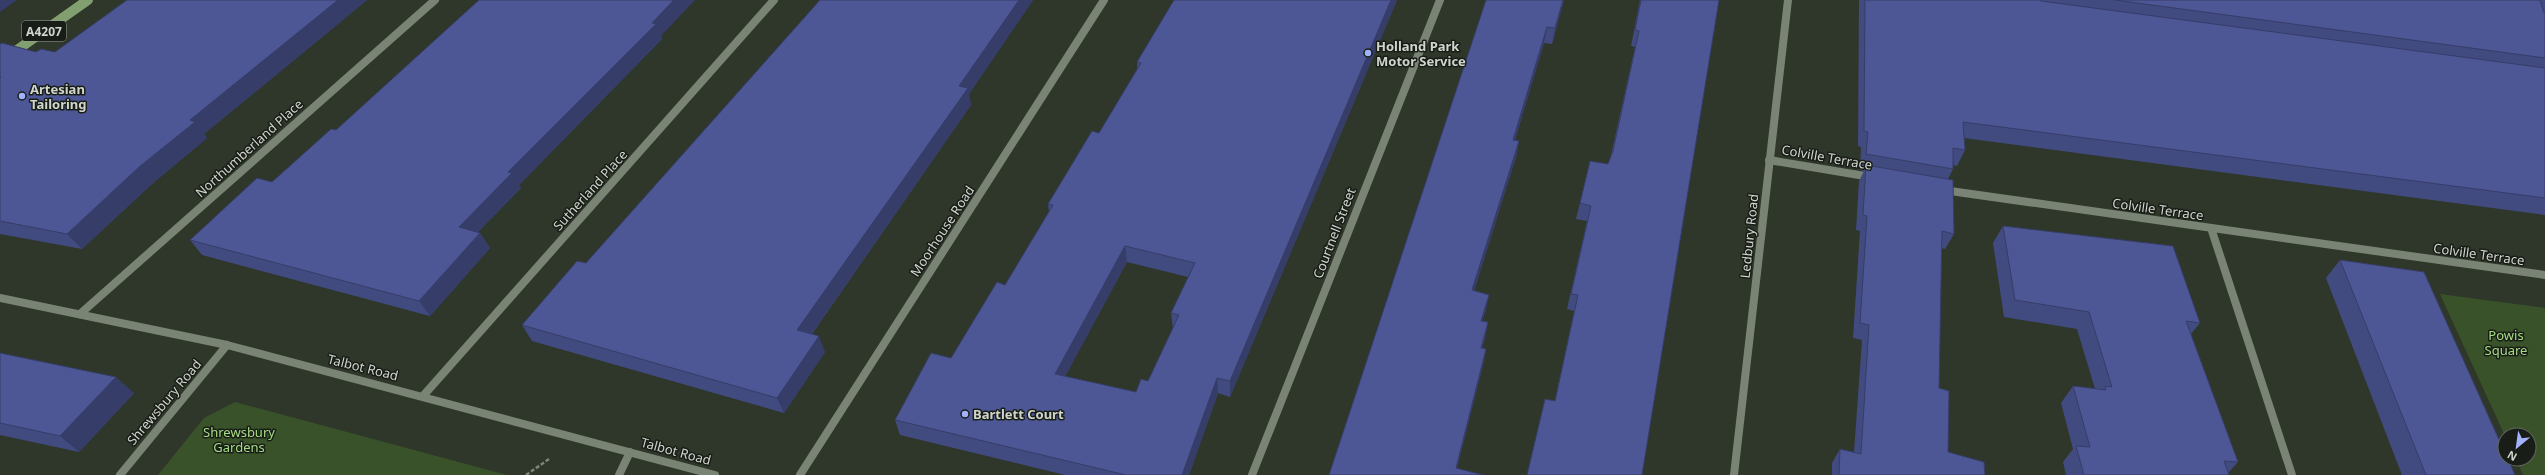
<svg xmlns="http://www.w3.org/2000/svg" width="2545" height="475" font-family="'Noto Sans',sans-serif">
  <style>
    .green { fill: #39522a }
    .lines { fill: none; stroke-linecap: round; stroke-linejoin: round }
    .path { stroke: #7e857a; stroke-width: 2.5; stroke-dasharray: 4 2; stroke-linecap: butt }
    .lane { stroke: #7a8474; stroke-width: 8 }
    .street { stroke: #7a8474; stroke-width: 8 }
    .primary { stroke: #829f6f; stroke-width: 10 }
    .wall { fill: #424b80; fill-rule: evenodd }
    .shaded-wall { fill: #363d68 }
    .building { fill: #4d5795; stroke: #363d68; fill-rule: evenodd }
    .poi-dot { fill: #a3b2fd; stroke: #191d17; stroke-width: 1.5 }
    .labels { text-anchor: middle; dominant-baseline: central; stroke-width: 3; stroke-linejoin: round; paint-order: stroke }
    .shield { fill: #191d17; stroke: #999e96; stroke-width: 1 }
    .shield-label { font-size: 12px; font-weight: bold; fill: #d0d5cd }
    .poi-label { font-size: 13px; font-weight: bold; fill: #d0d5cd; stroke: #191d17; text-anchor: start }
    .street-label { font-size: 13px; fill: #d0d5cd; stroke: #191d17 }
    .park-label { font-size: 13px; fill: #a6dd84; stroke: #191d17 }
  </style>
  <rect width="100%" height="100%" fill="#2e3729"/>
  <g class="green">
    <polygon points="2440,294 2545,308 2545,475 2523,475 2516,459 2529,459 2529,435 2505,436"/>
    <polygon points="235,402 507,475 158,475 204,418"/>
  </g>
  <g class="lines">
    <polyline class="path" points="526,475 549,459"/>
    <polyline class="lane" points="619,475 630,452"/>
    <g class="street">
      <polyline points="1769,160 1871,177"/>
      <polyline points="1943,190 2545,275"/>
      <polyline points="2211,228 2292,475"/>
      <polyline points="0,298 227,345 715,475"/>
      <polyline points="80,314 435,0"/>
      <polyline points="423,396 774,0"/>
      <polyline points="120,475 227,345"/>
      <polyline points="800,475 1104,0"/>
      <polyline points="1252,475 1440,0"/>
      <polyline points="1734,475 1788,0"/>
    </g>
    <polyline class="primary" points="0,62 88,0"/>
  </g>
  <g class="wall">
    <polygon points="127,0 367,0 204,134 207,138 153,183 82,249 0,234 0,44 36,52 55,52"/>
    <polygon points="820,0 1033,0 969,94 971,105 812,334 825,352 784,413 532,341 522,325 586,263"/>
    <path d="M1174 0H1397L1230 397 1218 393 1189 475H1065L900 435 895 420 951 358 1005 285 1049 212 1048 204 1099 133 1137 69V62ZM1127 262 1188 277 1171 313 1173 329 1148 381 1136 392 1065 376Z"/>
    <polygon points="1486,0 1564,0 1552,44 1544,43 1515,140 1519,141 1516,157 1474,291 1486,310 1482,321 1488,322 1485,338 1482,348 1486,349 1483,365 1457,468 1329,475"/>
    <polygon points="1640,0 1719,0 1642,475 1555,401 1574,311 1567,309 1587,221 1576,219 1580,203 1608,164 1611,155 1635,47 1631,46"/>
    <polygon points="1859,0 2545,0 2545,215 1964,138 1965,150 1957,166 1953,165 1953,169 1948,179 1954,234 1945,249 1941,248 1939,388 1948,452 1985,475 1832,475 1832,463 1840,449 1854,452 1862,340 1853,338 1860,231 1856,230 1859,181 1864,171 1860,170 1861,147 1858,146"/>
    <polygon points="661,36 662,39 519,185 521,188 478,232 480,233 490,248 430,316 202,255 190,240 272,182 336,130"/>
    <polygon points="2003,226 2200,323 2191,334 2238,462 2228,473 2229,475 2066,475 2063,462 2073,449 2061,403 2073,386 2095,389 2077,329 2004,317 1993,243"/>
    <polygon points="2340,260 2515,475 2402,475 2326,278"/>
    <polygon points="0,353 134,393 79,452 0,435"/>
  </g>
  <g class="shaded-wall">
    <polygon points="0,0 17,0 0,12"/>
    <polygon points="338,0 367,0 204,134 207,138 153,183 82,249 67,234 190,120"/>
    <polygon points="674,0 695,0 661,36 662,39 519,185 521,188 468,242 459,227 508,172"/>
    <polygon points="1019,0 1033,0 969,94 971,105 803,346 797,330 959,86"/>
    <polygon points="1391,0 1397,0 1230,397 1230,381"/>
    <polygon points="1563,0 1564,0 1552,44 1555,28"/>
    <polygon points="1547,27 1544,43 1510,156 1513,140"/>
    <polygon points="1519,141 1516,157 1469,306 1472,290"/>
    <polygon points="480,233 490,248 430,316 419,301"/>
    <polygon points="1125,246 1127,262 1058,390 1055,374"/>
    <polygon points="1489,295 1486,310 1478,336 1481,321"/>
    <polygon points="1488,322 1485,338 1478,363 1481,348"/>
    <polygon points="819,336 825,352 784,413 777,398"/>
    <polygon points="1486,349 1483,365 1455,475 1456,468"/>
    <polygon points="116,377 134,393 79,452 60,436"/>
    <polygon points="1217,378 1218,393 1189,475 1182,475"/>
  </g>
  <g class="building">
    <polygon points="127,0 338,0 190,120 195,122 139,167 67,234 0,221 0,77 1,77 0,77 0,44 2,43 36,52 41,49 55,52"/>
    <polygon points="479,0 674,0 652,23 656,24 508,172 512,173 459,227 480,233 419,301 190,240 257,178 272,182 331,129 336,130"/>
    <polygon points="820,0 1019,0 959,86 968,88 797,330 819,336 777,398 522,325 577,261 586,263"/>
    <path d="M1174 0H1391L1230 381 1217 378 1182 475H1126L895 420 931 353 951 358 997 282 1005 285 1053 205 1048 204 1092 131 1099 133 1141 63 1137 62ZM1125 246 1195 263 1171 313 1179 315 1148 381 1141 379 1136 392 1055 374Z"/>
    <polygon points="1486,0 1563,0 1555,28 1547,27 1513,140 1519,141 1472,290 1489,295 1481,321 1488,322 1481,348 1486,349 1456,468 1483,475 1329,475"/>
    <polygon points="1641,0 1719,0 1642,475 1527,475 1545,399 1555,401 1578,295 1571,294 1591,206 1580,203 1590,161 1608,164 1613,151 1639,31 1635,30"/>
    <polygon points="1865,0 2040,0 2041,1 2545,68 2545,198 1963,122 1965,150 1953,148 1953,169 1866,154 1868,132 1864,131"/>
    <polygon points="2115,0 2540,0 2543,10 2545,14 2545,58"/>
    <polygon points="1866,165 1953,180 1954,234 1942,231 1939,388 1949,391 1948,452 1984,462 1985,475 1839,475 1840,449 1861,454 1869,325 1860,323 1867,216 1863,215"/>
    <polygon points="2003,226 2173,246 2200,323 2186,321 2238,462 2224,461 2229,475 2084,475 2076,446 2090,447 2073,386 2106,390 2105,386 2112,387 2089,312 2015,300"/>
    <polygon points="2340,260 2424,272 2505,453 2505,459 2508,459 2515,475 2426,475"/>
    <polygon points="0,353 116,377 60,436 0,423"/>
  </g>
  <g class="poi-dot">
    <circle cx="1368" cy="53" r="4"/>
    <circle cx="22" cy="96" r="4"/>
    <circle cx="965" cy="414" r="4"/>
  </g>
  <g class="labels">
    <rect class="shield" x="22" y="21" width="44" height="20" rx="3"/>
    <g class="shield-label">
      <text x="44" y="31">A4207</text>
    </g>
    <g class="poi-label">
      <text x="1376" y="46">Holland Park<tspan x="1376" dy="15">Motor Service</tspan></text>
      <text x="30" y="89">Artesian<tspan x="30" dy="15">Tailoring</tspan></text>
      <text x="973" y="414">Bartlett Court</text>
    </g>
    <g class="street-label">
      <text transform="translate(249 148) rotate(-42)">Northumberland Place</text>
      <text transform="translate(1827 157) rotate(10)">Colville Terrace</text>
      <text transform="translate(590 190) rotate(-48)">Sutherland Place</text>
      <text transform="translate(2158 209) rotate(8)">Colville Terrace</text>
      <text transform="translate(942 231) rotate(-57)">Moorhouse Road</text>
      <text transform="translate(1334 233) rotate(-69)">Courtnell Street</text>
      <text transform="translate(1749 236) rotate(-84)">Ledbury Road</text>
      <text transform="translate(2479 254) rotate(8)">Colville Terrace</text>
      <text transform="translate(363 367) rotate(14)">Talbot Road</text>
      <text transform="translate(164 402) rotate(-50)">Shrewsbury Road</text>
      <text transform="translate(676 451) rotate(15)">Talbot Road</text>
    </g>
    <g class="park-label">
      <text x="2506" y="335">Powis<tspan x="2506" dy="15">Square</tspan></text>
      <text x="239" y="432">Shrewsbury<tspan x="239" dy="15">Gardens</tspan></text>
    </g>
  </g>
  <g transform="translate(2517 447) rotate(209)"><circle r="19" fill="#191d17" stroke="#626760"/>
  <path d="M0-3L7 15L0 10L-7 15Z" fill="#a3b2fd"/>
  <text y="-6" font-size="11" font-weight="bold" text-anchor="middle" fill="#d0d5cd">N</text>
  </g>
</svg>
